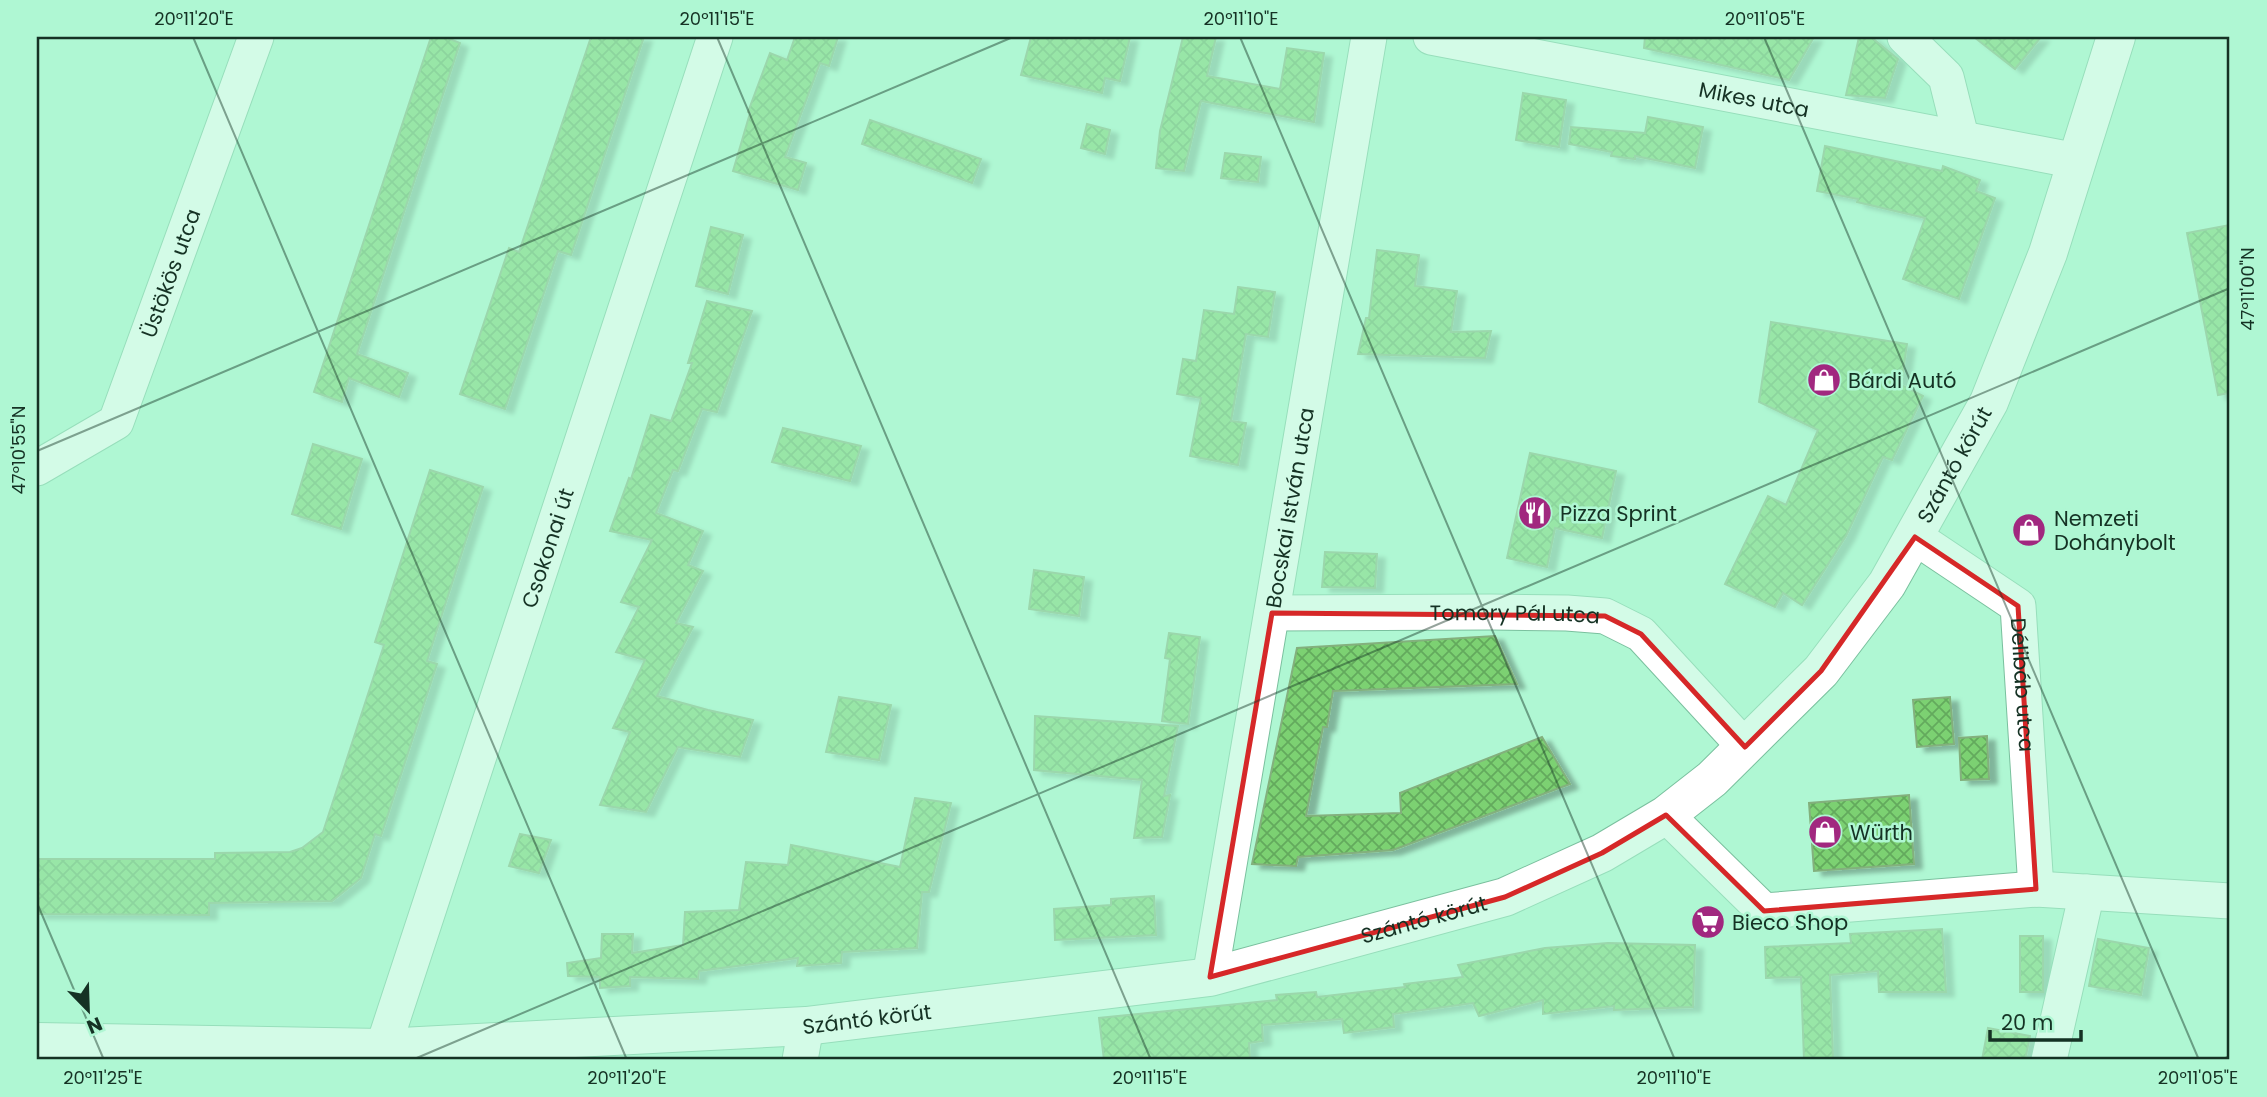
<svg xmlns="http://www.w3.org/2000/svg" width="2267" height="1097" font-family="Poppins,sans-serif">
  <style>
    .building { fill: url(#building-cross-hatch); stroke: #83b07d; stroke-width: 2; filter: url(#shadow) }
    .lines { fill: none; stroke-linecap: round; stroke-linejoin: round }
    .minor-casing { stroke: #7ac09e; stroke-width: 37 }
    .tertiary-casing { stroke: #7ac09e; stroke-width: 40 }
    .minor { stroke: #fff; stroke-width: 35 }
    .tertiary { stroke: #fff; stroke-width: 38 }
    .marked { fill: none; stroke: #d62828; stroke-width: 5; stroke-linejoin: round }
    .ticks { fill: none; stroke: #153224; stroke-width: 2; stroke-opacity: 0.45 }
    .labels { text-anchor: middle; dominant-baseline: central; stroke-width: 5; stroke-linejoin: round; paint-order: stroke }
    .street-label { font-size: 21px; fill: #153224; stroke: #aff7d3 }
    .poi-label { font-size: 21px; fill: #153224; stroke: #aff7d3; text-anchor: start }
    .neatline { fill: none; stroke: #153224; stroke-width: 2.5 }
    .ticks-label { font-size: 18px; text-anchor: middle; fill: #153224 }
  </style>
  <defs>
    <pattern id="building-cross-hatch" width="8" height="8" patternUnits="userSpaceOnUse" patternTransform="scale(1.75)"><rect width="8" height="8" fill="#7bd172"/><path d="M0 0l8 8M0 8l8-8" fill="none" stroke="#64aa5d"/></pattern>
    <filter id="shadow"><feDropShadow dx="8" dy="4.5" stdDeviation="2" flood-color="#0004"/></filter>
  </defs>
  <rect width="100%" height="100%" fill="#aff7d3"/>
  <g class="building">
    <polygon points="431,37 445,37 460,43 357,354 408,373 399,397 349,378 342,402 314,392"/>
    <polygon points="591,37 644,37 571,255 558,251 505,409 460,394 509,248 519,252"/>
    <polygon points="795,37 838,37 829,66 820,63 785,157 806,163 798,190 733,171 750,113 748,112 770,53 787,60"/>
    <polygon points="1031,37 1130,37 1120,81 1105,78 1102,93 1021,75"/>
    <polygon points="1183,37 1216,37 1207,76 1280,89 1287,48 1324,53 1314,122 1201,101 1184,171 1156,168 1160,131"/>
    <polygon points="1645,37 1814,37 1789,80 1644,48"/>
    <polygon points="1859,37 1871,37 1898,59 1885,98 1846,95"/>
    <polygon points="1974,37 2041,37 2015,69"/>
    <polygon points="1523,93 1566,100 1559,147 1516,140"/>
    <polygon points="1648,117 1703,127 1695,168 1635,156 1635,159 1611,156 1612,152 1569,144 1571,127 1645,133"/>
    <polygon points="870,120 981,159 972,183 862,144"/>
    <polygon points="1087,124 1110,130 1105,154 1081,148"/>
    <polygon points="1825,146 1942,171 1943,166 1980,180 1976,191 1995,198 1959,299 1903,279 1925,218 1857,202 1858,199 1817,191"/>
    <polygon points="1225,153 1261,157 1258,182 1221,178"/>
    <polygon points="2230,225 2230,393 2218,395 2187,233"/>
    <polygon points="711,227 743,235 728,294 696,286"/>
    <polygon points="1377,250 1419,255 1415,286 1457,291 1451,332 1491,331 1485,358 1358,354 1366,318 1369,318"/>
    <polygon points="1238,287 1275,292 1268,337 1246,334 1231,421 1246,423 1238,465 1190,456 1201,398 1177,394 1183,359 1196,361 1204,310 1234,314"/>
    <polygon points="707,301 752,311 717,412 702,409 678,471 673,470 656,513 703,531 688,565 703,571 676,623 693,627 657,696 708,710 753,720 740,757 678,747 646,812 600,805 630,732 613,728 645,660 616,652 639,607 621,602 652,540 610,531 629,478 631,479 651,415 671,421 692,363 688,363"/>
    <polygon points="1771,322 1907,344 1901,385 1923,396 1892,460 1883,457 1846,536 1802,605 1783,593 1775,607 1725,584 1768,496 1786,505 1818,430 1759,402"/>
    <polygon points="783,428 861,446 850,481 772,462"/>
    <polygon points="313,444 362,459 341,529 292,514"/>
    <polygon points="1530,453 1616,471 1602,538 1555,528 1547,567 1507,558"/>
    <polygon points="430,470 483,487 427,661 437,664 381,836 375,834 361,878 332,901 209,903 209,915 37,914 37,859 215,859 215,853 290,852 302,848 323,832 384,645 375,642"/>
    <polygon points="1325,552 1377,554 1375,588 1322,587"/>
    <polygon points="1034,570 1084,577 1079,616 1029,609"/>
    <polygon points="1169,633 1200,637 1188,724 1162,721 1170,659 1165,658"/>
    <polygon points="1495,636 1517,684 1333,691 1327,727 1323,727 1306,816 1401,813 1400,793 1542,737 1570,784 1393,850 1298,857 1296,866 1252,864 1297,648"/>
    <polygon points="839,697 891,705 879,760 826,752"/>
    <polygon points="1950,697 1954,744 1917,747 1913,700"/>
    <polygon points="1035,716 1178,726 1164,796 1170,795 1162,837 1134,838 1142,780 1034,770"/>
    <polygon points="1987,736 1989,779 1961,780 1959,738"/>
    <polygon points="1909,795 1914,864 1814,871 1809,803"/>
    <polygon points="915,798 951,803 929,892 922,892 917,948 842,952 841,963 797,966 798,958 699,971 698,979 630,977 630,986 600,988 600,977 568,976 567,963 601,958 602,934 633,934 632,953 683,945 685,912 739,910 746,862 788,865 791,845 900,867"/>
    <polygon points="520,834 551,840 539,873 509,866"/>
    <polygon points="1154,896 1156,935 1055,940 1054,909 1111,905 1111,899"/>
    <polygon points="1942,929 1946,992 1879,992 1878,971 1830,975 1833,1058 1804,1060 1801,977 1766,978 1765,947 1851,943 1850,934"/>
    <rect x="2020" y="936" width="23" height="56"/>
    <polygon points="2098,939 2149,948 2141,995 2089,986"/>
    <polygon points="1608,943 1695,945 1693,1007 1614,1010 1614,1006 1543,1014 1543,1000 1479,1016 1473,1003 1393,1014 1394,1027 1344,1033 1342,1019 1262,1025 1263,1041 1249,1043 1250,1060 1104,1060 1099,1018 1277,1000 1276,995 1316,992 1317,997 1405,987 1404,984 1463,977 1458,965 1545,948"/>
    <polygon points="1988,1028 2030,1036 2025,1060 1982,1060"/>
  </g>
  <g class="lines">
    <g class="minor-casing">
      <g id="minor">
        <path id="s1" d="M1431 37 2077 161"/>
        <polyline points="1905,37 1946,77 1961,137"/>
        <path id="s2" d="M37 468 116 422 256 37"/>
        <path id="s3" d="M1915 537 2018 606 2036 889"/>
        <path id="s4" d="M1272 613 1491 612 1567 613 1605 616 1641 634 1745 747"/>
        <polyline points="1666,815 1764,911 2036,889 2230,901"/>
        <path id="s5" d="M1210 977 1369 37"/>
        <path id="s6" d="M379 1060 715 37"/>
        <polyline points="800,1060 806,1026"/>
        <polyline points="2049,1060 2087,892"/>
      </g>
    </g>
    <g class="tertiary-casing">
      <g id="tertiary">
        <path id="s7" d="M37 1042 382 1048 806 1026 1210 977 1505 897 1602 853 1666 815 1712 779 1821 671 1887 584 1989 402 2048 253 2116 37"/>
      </g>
    </g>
    <use href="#minor" class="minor"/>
    <use href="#tertiary" class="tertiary"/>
  </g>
  <path d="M0 0H2267V1097H0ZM1915 537 2018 606 2036 889 1764 911 1666 815 1602 853 1505 897 1210 977 1272 613 1605 616 1641 634 1745 747 1821 671Z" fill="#aff7d3" fill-opacity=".55" fill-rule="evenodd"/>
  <path class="marked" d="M1915 537 2018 606 2036 889 1764 911 1666 815 1602 853 1505 897 1210 977 1272 613 1605 616 1641 634 1745 747 1821 671Z"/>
  <path class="ticks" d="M193 37 627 1060M717 37 1151 1060M1240 37 1675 1060M1764 37 2199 1060M37 451 1013 37M37 903 104 1060M412 1060 2230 288M2221 1060 2230 1056"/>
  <defs>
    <g id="shop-disc" transform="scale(1.75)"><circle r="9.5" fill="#a1287f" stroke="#aff7d3"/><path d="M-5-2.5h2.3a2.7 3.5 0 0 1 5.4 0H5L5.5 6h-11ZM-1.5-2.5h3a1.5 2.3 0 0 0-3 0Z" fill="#fff"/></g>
    <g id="restaurant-disc" transform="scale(1.75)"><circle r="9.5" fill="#a1287f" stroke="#aff7d3"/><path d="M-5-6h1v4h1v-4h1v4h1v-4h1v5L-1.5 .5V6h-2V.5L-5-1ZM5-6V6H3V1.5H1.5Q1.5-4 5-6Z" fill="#fff"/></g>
    <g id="supermarket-disc" transform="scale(1.75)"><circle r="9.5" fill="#a1287f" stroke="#aff7d3"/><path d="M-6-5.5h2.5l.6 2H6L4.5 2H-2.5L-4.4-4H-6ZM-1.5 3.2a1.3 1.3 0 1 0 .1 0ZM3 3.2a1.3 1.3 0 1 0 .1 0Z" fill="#fff"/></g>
  </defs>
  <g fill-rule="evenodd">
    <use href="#shop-disc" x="1824" y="380"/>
    <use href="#restaurant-disc" x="1535" y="513"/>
    <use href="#shop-disc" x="2029" y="530"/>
    <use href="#shop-disc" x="1825" y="832"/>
    <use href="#supermarket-disc" x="1708" y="922"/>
  </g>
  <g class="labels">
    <g class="street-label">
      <text stroke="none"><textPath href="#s1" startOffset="329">Mikes utca</textPath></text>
      <text stroke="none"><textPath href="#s2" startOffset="250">Üstökös utca</textPath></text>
      <text stroke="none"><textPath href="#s7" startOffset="2121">Szántó körút</textPath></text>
      <text stroke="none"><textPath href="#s5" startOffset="476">Bocskai István utca</textPath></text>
      <text stroke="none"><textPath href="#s6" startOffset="539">Csokonai út</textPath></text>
      <text stroke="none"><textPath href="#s4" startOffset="243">Tomory Pál utca</textPath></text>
      <text stroke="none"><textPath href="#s3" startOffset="203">Délibáb utca</textPath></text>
      <text stroke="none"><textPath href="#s7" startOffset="1398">Szántó körút</textPath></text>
      <text stroke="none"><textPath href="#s7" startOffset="831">Szántó körút</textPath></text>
    </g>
    <g class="poi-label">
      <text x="1848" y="380">Bárdi Autó</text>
      <text x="1560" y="513">Pizza Sprint</text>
      <text x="2054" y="518">Nemzeti<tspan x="2054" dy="24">Dohánybolt</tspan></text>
      <text x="1850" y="832">Würth</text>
      <text x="1732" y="922">Bieco Shop</text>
    </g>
  </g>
  <rect width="2267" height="1097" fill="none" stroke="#aff7d3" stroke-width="77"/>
  <g transform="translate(88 1010) rotate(157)" stroke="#aff7d3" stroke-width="5" paint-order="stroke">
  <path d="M0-5L12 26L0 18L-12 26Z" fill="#153224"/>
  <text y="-10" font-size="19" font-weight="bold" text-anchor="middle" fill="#153224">N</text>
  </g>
  <path d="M1990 1030v10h91v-10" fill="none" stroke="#153224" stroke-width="3.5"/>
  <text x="2001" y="1030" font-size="21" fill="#153224" stroke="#aff7d3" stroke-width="5" paint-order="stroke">20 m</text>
  <rect x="38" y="38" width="2190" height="1020" class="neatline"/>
  <g class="ticks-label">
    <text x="194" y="25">20°11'20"E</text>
    <text x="717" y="25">20°11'15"E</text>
    <text x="1241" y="25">20°11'10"E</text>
    <text x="1765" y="25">20°11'05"E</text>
    <text transform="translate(2248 289) rotate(-90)" y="6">47°11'00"N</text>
    <text transform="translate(19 450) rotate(-90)" y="6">47°10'55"N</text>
    <text x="103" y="1084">20°11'25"E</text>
    <text x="627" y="1084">20°11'20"E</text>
    <text x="1150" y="1084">20°11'15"E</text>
    <text x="1674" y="1084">20°11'10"E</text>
    <text x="2198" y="1084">20°11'05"E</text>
  </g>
</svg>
